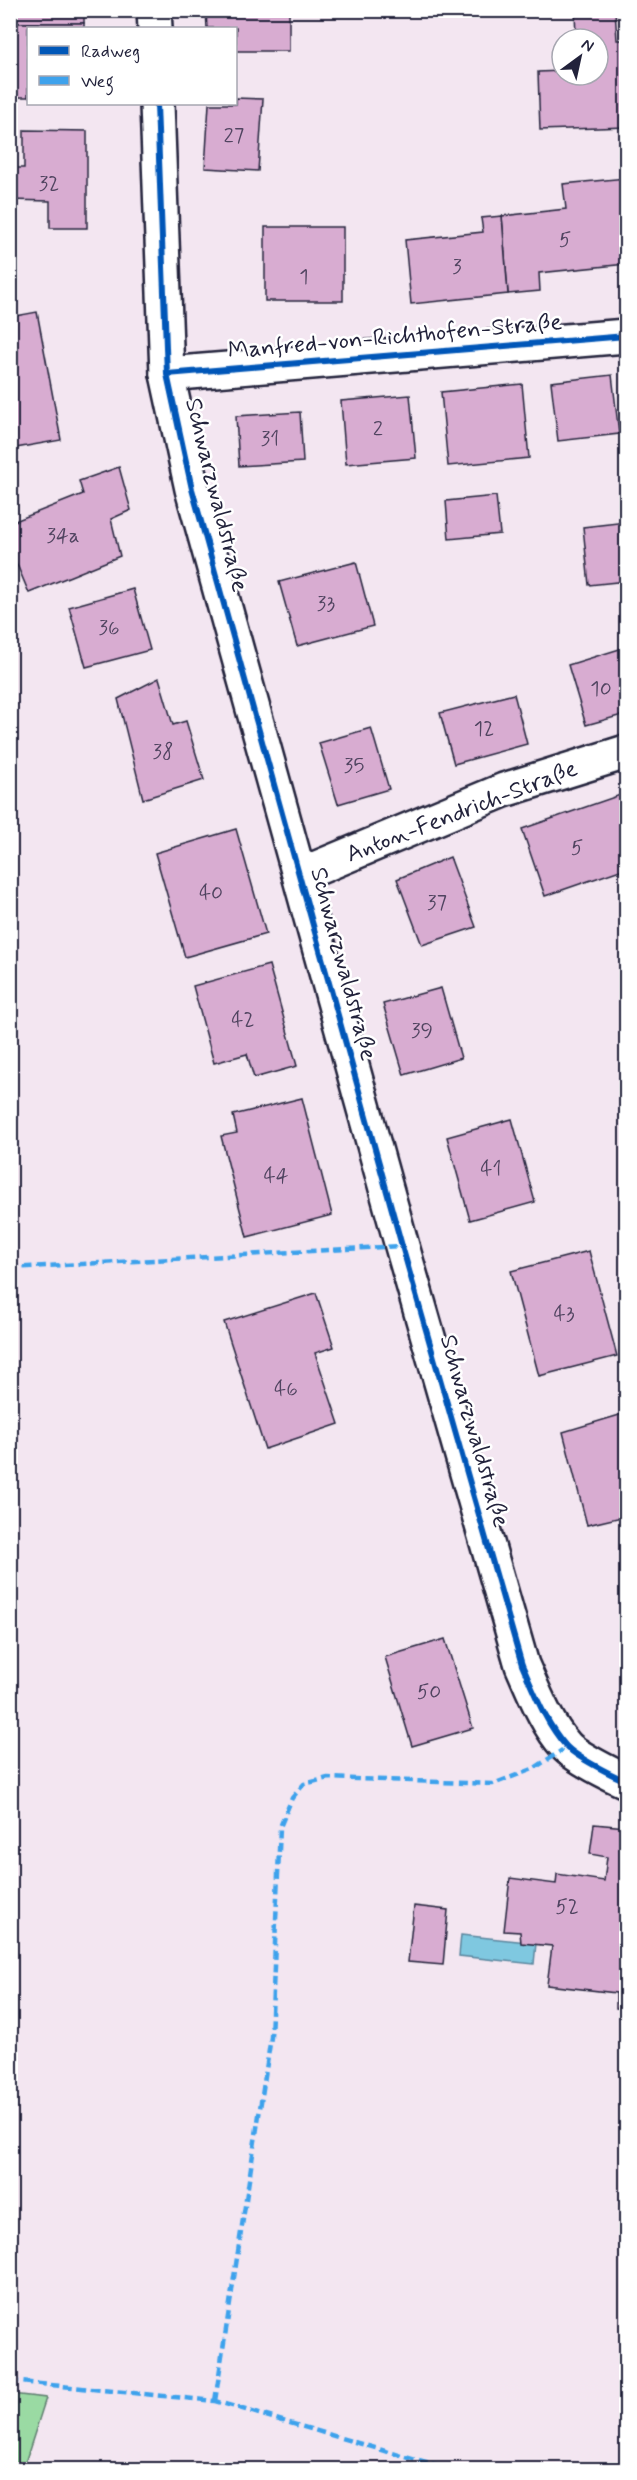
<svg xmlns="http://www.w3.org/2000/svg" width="637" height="2480" font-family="Mynerve,sans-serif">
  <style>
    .green { fill: #9adaa3; stroke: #5e7e6f; stroke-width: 1.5 }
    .water { fill: #7fc8e0; stroke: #5a869e; stroke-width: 1.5 }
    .building { fill: #d8acd1; stroke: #22223b; stroke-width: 1.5 }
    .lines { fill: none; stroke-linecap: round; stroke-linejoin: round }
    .minor-casing { stroke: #22223b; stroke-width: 38 }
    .minor { stroke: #fff; stroke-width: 33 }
    .quiet { stroke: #3ea2ec; stroke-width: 4.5; stroke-dasharray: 9 4.5; stroke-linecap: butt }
    .cycleway-casing { stroke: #fff; stroke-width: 10 }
    .cycleway { stroke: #0057b8; stroke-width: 6 }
    .labels { text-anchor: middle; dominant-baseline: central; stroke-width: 5; stroke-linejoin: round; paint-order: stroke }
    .number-label { font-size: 21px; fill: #504460 }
    .street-label { font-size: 24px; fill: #22223b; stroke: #fff }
  </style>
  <rect width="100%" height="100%" fill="#f3e6f1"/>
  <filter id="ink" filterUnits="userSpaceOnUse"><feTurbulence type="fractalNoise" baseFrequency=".0167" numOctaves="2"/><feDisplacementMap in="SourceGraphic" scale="12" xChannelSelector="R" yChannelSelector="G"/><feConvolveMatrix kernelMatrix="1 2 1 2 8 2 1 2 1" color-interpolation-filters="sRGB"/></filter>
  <g filter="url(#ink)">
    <polygon class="green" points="11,2394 46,2398 23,2469 11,2469"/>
    <polygon class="water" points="461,1935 536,1943 534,1964 459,1956"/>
    <g class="building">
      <rect x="10" y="10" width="74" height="13"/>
      <polygon points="206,10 289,10 289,51 236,51 236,28 207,28"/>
      <polygon points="575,10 615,10 617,40 626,40 626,127 540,130 538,72 562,71 562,75 598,75 598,39 576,39"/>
      <polygon points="10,23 84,23 84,28 28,28 28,97 10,97"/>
      <polygon points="236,98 263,99 258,171 205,168 209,104 236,104"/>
      <polygon points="24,130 87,131 87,228 50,228 50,201 10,200 10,168 24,168"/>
      <polygon points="626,178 626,264 539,273 540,291 508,294 502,216 566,209 563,184"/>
      <polygon points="502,216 508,294 411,304 405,240 483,232 481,218"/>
      <rect x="265" y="227" width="78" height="74"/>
      <polygon points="37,312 61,440 10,449 10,317"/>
      <polygon points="612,375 619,434 558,441 551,382"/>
      <polygon points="522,384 529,458 448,466 441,392"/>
      <polygon points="410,395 416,458 346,464 341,401"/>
      <polygon points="300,412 303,462 239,466 236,416"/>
      <polygon points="119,467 131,510 111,519 120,556 29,593 10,548 10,523 83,494 79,481"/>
      <polygon points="496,496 500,534 449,539 446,501"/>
      <polygon points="626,522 626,581 589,585 583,527"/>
      <polygon points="356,562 373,626 297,646 279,582"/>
      <polygon points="133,589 150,650 86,667 69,607"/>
      <polygon points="626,647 626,714 586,725 568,665"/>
      <polygon points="159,678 173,725 186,721 204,780 143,799 118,699"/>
      <polygon points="514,694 527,744 454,764 440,713"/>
      <polygon points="371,728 389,789 338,804 319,743"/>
      <polygon points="626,793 626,868 545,896 522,829"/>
      <polygon points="236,829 266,934 185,957 155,853"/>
      <polygon points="450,857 476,927 422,945 397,879"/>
      <polygon points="269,965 297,1066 254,1078 247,1054 214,1063 193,986"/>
      <polygon points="441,988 461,1058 404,1075 383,1004"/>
      <polygon points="302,1098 332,1215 247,1237 221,1136 237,1133 233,1115"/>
      <polygon points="512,1119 535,1202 470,1220 447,1137"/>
      <polygon points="589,1251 617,1356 539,1376 511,1271"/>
      <polygon points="316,1293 334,1347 315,1353 339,1424 265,1449 224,1322"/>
      <polygon points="626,1413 626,1516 587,1525 563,1432"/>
      <polygon points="445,1639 473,1728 412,1746 385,1657"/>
      <polygon points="594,1824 626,1827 626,2009 616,2008 616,1993 547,1985 552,1946 521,1943 520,1932 504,1931 510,1878 556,1884 557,1874 604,1881 607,1857 590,1854"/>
      <polygon points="414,1906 448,1910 443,1965 408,1962"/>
    </g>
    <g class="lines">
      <g class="minor-casing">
        <g id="minor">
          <polyline points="154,10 155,28"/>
          <path d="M157 104 167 374 192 489 402 1246 522 1665C534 1692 546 1724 566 1746 576 1757 612 1775 626 1781"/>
          <polyline points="167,374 626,336"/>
          <polyline points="300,875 504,790 626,752"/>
        </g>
      </g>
      <use href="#minor" class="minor"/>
      <g class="quiet">
        <polyline points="10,1268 402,1246"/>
        <polyline points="10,2381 215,2401 450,2470"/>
        <polyline points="215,2401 271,2037 280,1827 292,1798 304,1784 328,1778 493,1784 533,1769 567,1747"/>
      </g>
      <g class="cycleway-casing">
        <g id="cycleway">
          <path d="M157 104 167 374 192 489 402 1246 522 1665C534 1692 546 1724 566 1746 576 1757 612 1775 626 1781"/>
          <polyline points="167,374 626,336"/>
        </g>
      </g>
      <use href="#cycleway" class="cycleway"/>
    </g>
  </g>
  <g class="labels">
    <g class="number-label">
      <text x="234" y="136">27</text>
      <text x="49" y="184">32</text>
      <text x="565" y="240">5</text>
      <text x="457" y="267">3</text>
      <text x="304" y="277">1</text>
      <text x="378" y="429">2</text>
      <text x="270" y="439">31</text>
      <text x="63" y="536">34a</text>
      <text x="326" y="604">33</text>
      <text x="109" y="628">36</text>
      <text x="601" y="689">10</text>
      <text x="484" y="729">12</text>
      <text x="163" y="752">38</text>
      <text x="354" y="766">35</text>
      <text x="577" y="848">5</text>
      <text x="211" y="893">40</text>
      <text x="437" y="903">37</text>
      <text x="243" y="1020">42</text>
      <text x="422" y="1031">39</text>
      <text x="491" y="1169">41</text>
      <text x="276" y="1176">44</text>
      <text x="564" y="1314">43</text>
      <text x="286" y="1389">46</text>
      <text x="429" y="1692">50</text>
      <text x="567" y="1907">52</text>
    </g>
    <g class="street-label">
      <text transform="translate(395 337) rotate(-5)">Manfred-von-Richthofen-Straße</text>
      <text transform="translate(216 495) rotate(76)">Schwarzwaldstraße</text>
      <text transform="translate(462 812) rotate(-21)">Anton-Fendrich-Straße</text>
      <text transform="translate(343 964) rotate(75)">Schwarzwaldstraße</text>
      <text transform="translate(474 1431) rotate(74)">Schwarzwaldstraße</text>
    </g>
  </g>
  <rect width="637" height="2480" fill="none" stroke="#fff" stroke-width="36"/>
  <rect x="18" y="18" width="601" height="2444" fill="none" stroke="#22223b" stroke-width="2" filter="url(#ink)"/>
  <rect x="27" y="27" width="210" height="78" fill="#ffffff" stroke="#a7a7b1" stroke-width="1.5"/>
  <rect x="39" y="46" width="30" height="9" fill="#0057b8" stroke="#a7a7b1" stroke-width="1.5"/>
  <text x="81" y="57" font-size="18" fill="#22223b">Radweg</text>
  <rect x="39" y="76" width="30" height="9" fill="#3ea2ec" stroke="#a7a7b1" stroke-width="1.5"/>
  <text x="81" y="87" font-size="18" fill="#22223b">Weg</text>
  <g transform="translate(580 57) rotate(33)"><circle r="28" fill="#ffffff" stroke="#a7a7b1" stroke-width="1.5"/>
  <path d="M0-4.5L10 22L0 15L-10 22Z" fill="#22223b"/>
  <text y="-9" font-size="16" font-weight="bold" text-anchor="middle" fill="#22223b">N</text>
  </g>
</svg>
